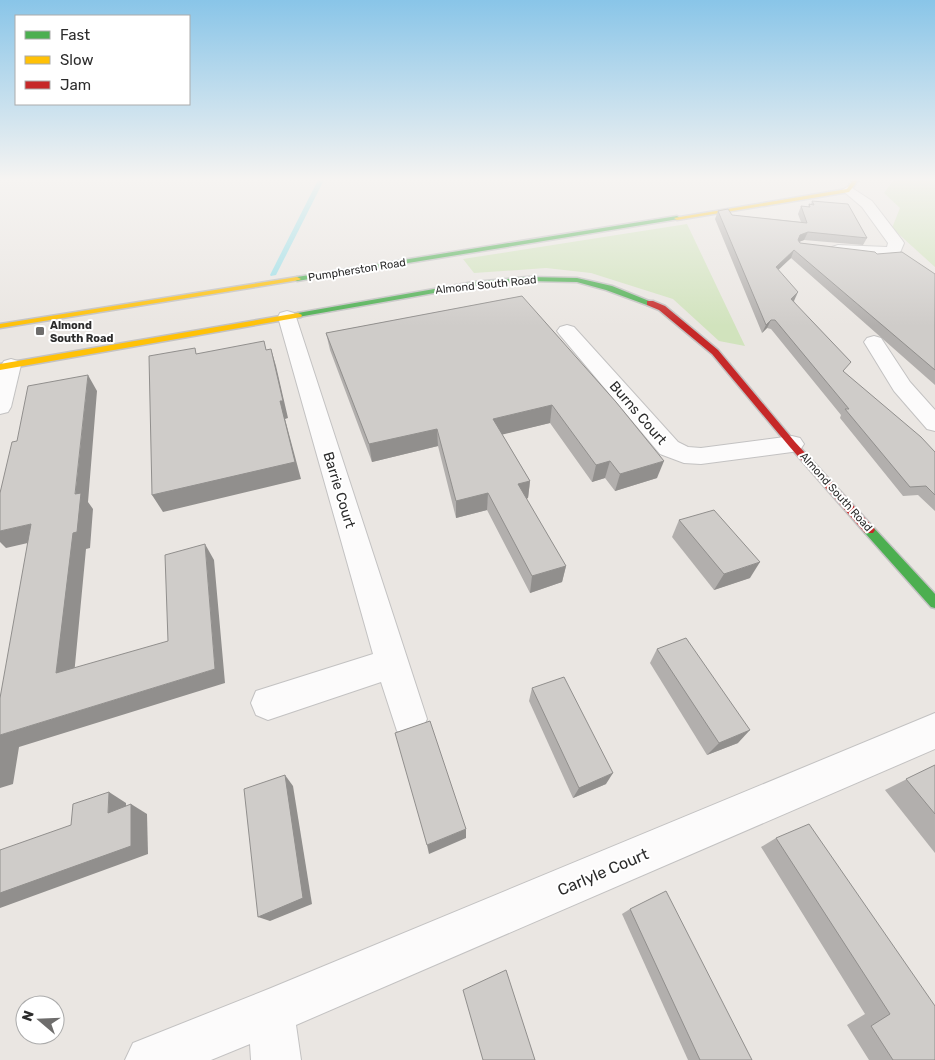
<svg xmlns="http://www.w3.org/2000/svg" width="935" height="1060" font-family="Rubik,sans-serif">
  <style>
    .green { fill: #d1e3bd }
    .lines { fill: none; stroke-linecap: round; stroke-linejoin: round }
    .stream { fill: #9adee7; fill-rule: evenodd }
    .street-casing { stroke: #c3c2c2; stroke-width: 2 }
    .fast-casing { stroke: #c3c2c2; stroke-width: 3 }
    .slow-casing { stroke: #c3c2c2; stroke-width: 3 }
    .jam-casing { stroke: #c3c2c2; stroke-width: 3 }
    .street { fill: #fcfbfb; fill-rule: evenodd }
    .fast { fill: #4caf50; fill-rule: evenodd }
    .slow { fill: #ffc107; fill-rule: evenodd }
    .jam { fill: #c62828; fill-rule: evenodd }
    .wall { fill: #b2afad }
    .shaded-wall { fill: #918f8d }
    .building { fill: #cfccc9; stroke: #918f8d }
    .poi-dot { fill: #6e6d6c; stroke: #fff; stroke-width: 2 }
    .labels { text-anchor: middle; dominant-baseline: central; stroke-width: 4; stroke-linejoin: round; paint-order: stroke }
    .far-street-label { font-size: 11px; fill: #2c2c2c; stroke: #fff }
    .far-poi-label { font-size: 11px; font-weight: bold; fill: #2c2c2c; stroke: #fff; text-anchor: start }
    .street-label { font-size: 14px; fill: #2c2c2c; stroke: #fff }
    .near-street-label { font-size: 16px; fill: #2c2c2c; stroke: #fff }
  </style>
  <rect width="100%" height="100%" fill="#eae6e2"/>
  <g class="green">
    <polygon points="895,178 935,178 935,267 892,228 900,208 884,193"/>
    <polygon points="687,224 745,346 719,341 673,299 591,273 546,268 474,273 463,259"/>
  </g>
  <g class="lines">
    <polygon class="stream" points="319,178 325,178 276,275 271,276 270,275"/>
    <g class="street-casing">
      <g id="street">
        <polygon points="849,186 872,201 902,240 904,243 899,255 832,253 830,250 832,247 838,245 887,247 888,243 862,207 842,190"/>
        <polygon points="287,311 294,313 296,317 427,719 421,731 409,736 397,731 381,682 268,720 256,715 251,703 256,691 373,654 278,317 280,313"/>
        <polygon points="567,325 574,327 678,442 688,447 701,448 792,436 800,438 804,444 800,450 792,452 701,464 684,463 660,454 560,335 557,331 560,327"/>
        <polygon points="874,336 881,338 910,382 935,410 935,431 927,429 894,391 864,342 867,338"/>
        <polygon points="11,359 18,361 21,365 11,407 8,412 0,414 0,367 4,361"/>
        <polygon points="935,713 935,749 296,1025 301,1060 251,1060 250,1044 211,1060 125,1060 133,1043 271,988"/>
      </g>
    </g>
    <g class="fast-casing">
      <g id="fast">
        <polygon points="677,216 680,218 679,219 297,281 293,279 297,277"/>
        <polygon points="528,277 577,278 612,286 654,303 647,305 606,290 577,282 528,281 474,286 298,317 294,315 298,313 474,282"/>
        <polygon points="869,526 873,527 935,594 935,608 931,607 865,533 863,530 865,527"/>
      </g>
    </g>
    <g class="slow-casing">
      <g id="slow">
        <polygon points="854,178 860,178 849,192 677,220 674,218 847,189"/>
        <polygon points="297,277 301,279 299,280 0,328 0,324"/>
        <polygon points="298,313 302,315 301,317 0,370 0,364"/>
      </g>
    </g>
    <g class="jam-casing">
      <polygon id="jam" points="647,301 653,301 665,306 718,350 795,442 873,527 875,530 873,533 865,533 789,446 712,354 659,310 647,305"/>
    </g>
    <use href="#street" class="street"/>
    <use href="#fast" class="fast"/>
    <use href="#slow" class="slow"/>
    <use href="#jam" class="jam"/>
  </g>
  <g class="wall">
    <polygon points="812,201 867,238 863,245 804,240 799,242 800,243 877,254 935,274 935,385 791,258 778,269 794,301 844,372 935,452 935,511 918,495 903,496 840,418 841,415 771,329 767,328 762,333 715,219 718,211 732,215 801,222 798,214 801,206 808,207 809,204 811,204"/>
    <polygon points="522,296 657,478 615,491 605,478 592,482 550,423 502,434 530,481 528,498 526,499 566,566 562,582 530,593 487,510 456,518 438,446 372,462 330,350 326,333"/>
    <polygon points="679,520 750,578 714,590 672,537"/>
    <polygon points="657,649 738,743 707,755 650,663"/>
    <polygon points="532,688 606,784 573,798 529,701"/>
    <polygon points="935,765 935,853 885,790"/>
    <polygon points="776,838 935,1060 869,1060 847,1025 865,1014 761,847"/>
    <polygon points="630,909 752,1060 688,1060 622,914"/>
  </g>
  <g class="shaded-wall">
    <polygon points="808,232 804,240 796,243 800,235"/>
    <polygon points="794,250 791,258 773,275 776,267"/>
    <polygon points="798,292 794,301 788,307 791,299"/>
    <polygon points="771,320 767,328 762,333 766,325"/>
    <polygon points="271,349 276,366 288,418 285,419 301,479 163,512 152,495 280,401"/>
    <polygon points="88,375 97,391 88,502 93,509 90,548 86,549 73,686 56,673"/>
    <polygon points="552,405 550,423 492,437 493,419"/>
    <polygon points="437,429 438,446 372,462 369,444"/>
    <polygon points="610,461 605,478 592,482 596,465"/>
    <polygon points="664,461 657,478 615,491 620,474"/>
    <polygon points="530,481 528,498 516,502 518,484"/>
    <polygon points="488,493 487,510 456,518 456,501"/>
    <polygon points="31,524 45,539 6,548 0,542 0,531"/>
    <polygon points="205,544 214,560 225,683 19,747 13,784 0,788 0,735 215,669"/>
    <polygon points="760,562 750,578 714,590 724,574"/>
    <polygon points="566,566 562,582 530,593 532,576"/>
    <polygon points="750,730 738,743 707,755 719,743"/>
    <polygon points="613,773 606,784 573,798 579,788"/>
    <polygon points="285,775 293,786 312,904 270,921 258,917"/>
    <polygon points="109,792 126,803 126,822 108,813"/>
    <polygon points="131,804 147,814 148,854 0,908 0,893"/>
    <polygon points="466,829 466,838 429,854 427,845"/>
  </g>
  <g class="building">
    <polygon points="812,201 848,204 867,238 808,232 800,235 798,240 800,243 875,252 877,254 902,252 935,274 935,370 794,250 776,267 798,292 791,299 851,362 843,371 921,437 935,452 935,495 926,486 910,487 845,409 849,409 775,320 771,320 766,325 718,211 728,209 732,215 807,223 801,206 810,207 809,204 814,205"/>
    <polygon points="522,296 616,402 664,461 620,474 610,461 596,465 552,405 493,419 530,481 518,484 566,566 532,576 488,493 456,501 437,429 369,444 326,333"/>
    <polygon points="264,341 266,350 271,349 283,401 280,401 295,462 152,495 149,356 195,348 196,354"/>
    <polygon points="88,375 75,494 81,493 77,532 73,533 56,673 168,641 165,555 205,544 215,669 0,735 0,698 31,524 0,531 0,493 12,442 17,441 28,386"/>
    <polygon points="714,510 760,562 724,574 679,520"/>
    <polygon points="686,638 750,730 719,743 657,649"/>
    <polygon points="564,677 613,773 579,788 532,688"/>
    <polygon points="430,721 466,829 427,845 395,733"/>
    <polygon points="935,765 935,814 906,779"/>
    <polygon points="285,775 303,898 258,917 244,789"/>
    <polygon points="109,792 108,813 131,804 131,846 0,893 0,850 71,825 73,804"/>
    <polygon points="809,824 935,1006 935,1060 893,1060 871,1026 890,1014 776,838"/>
    <polygon points="666,891 752,1060 700,1060 630,909"/>
    <polygon points="506,970 535,1060 483,1060 463,990"/>
  </g>
  <linearGradient id="sky" x2="0" y2="1"><stop stop-color="#89c5e8"/><stop offset="0.55" stop-color="#f6f4f2"/><stop offset="1" stop-color="#f6f4f2" stop-opacity="0"/></linearGradient>
  <rect width="935" height="326" fill="url(#sky)"/>
  <rect class="poi-dot" x="35" y="326" width="10" height="10" rx="2.5"/>
  <g class="labels">
    <g class="far-street-label">
      <text transform="translate(357 270) rotate(-9)">Pumpherston Road</text>
      <text transform="translate(486 285) rotate(-6)">Almond South Road</text>
      <text transform="translate(836 492) rotate(48)">Almond South Road</text>
    </g>
    <g class="far-poi-label">
      <text x="50" y="325">Almond<tspan x="50" dy="13">South Road</tspan></text>
    </g>
    <g class="street-label">
      <text transform="translate(638 413) rotate(49)">Burns Court</text>
      <text transform="translate(339 490) rotate(73)">Barrie Court</text>
    </g>
    <g class="near-street-label">
      <text transform="translate(603 872) rotate(-23)">Carlyle Court</text>
    </g>
  </g>
  <rect x="15" y="15" width="175" height="90" fill="#ffffff" stroke="#ababab"/>
  <rect x="25" y="31" width="25" height="8" fill="#4caf50" stroke="#ababab"/>
  <text x="60" y="40" font-size="15" fill="#2c2c2c">Fast</text>
  <rect x="25" y="56" width="25" height="8" fill="#ffc107" stroke="#ababab"/>
  <text x="60" y="65" font-size="15" fill="#2c2c2c">Slow</text>
  <rect x="25" y="81" width="25" height="8" fill="#c62828" stroke="#ababab"/>
  <text x="60" y="90" font-size="15" fill="#2c2c2c">Jam</text>
  <g transform="translate(40 1020) rotate(289)"><circle r="24" fill="#ffffff" stroke="#ababab"/>
  <path d="M0-4L9 19L0 12L-9 19Z" fill="#6e6d6c"/>
  <text y="-8" font-size="14" font-weight="bold" text-anchor="middle" fill="#2c2c2c">N</text>
  </g>
</svg>
